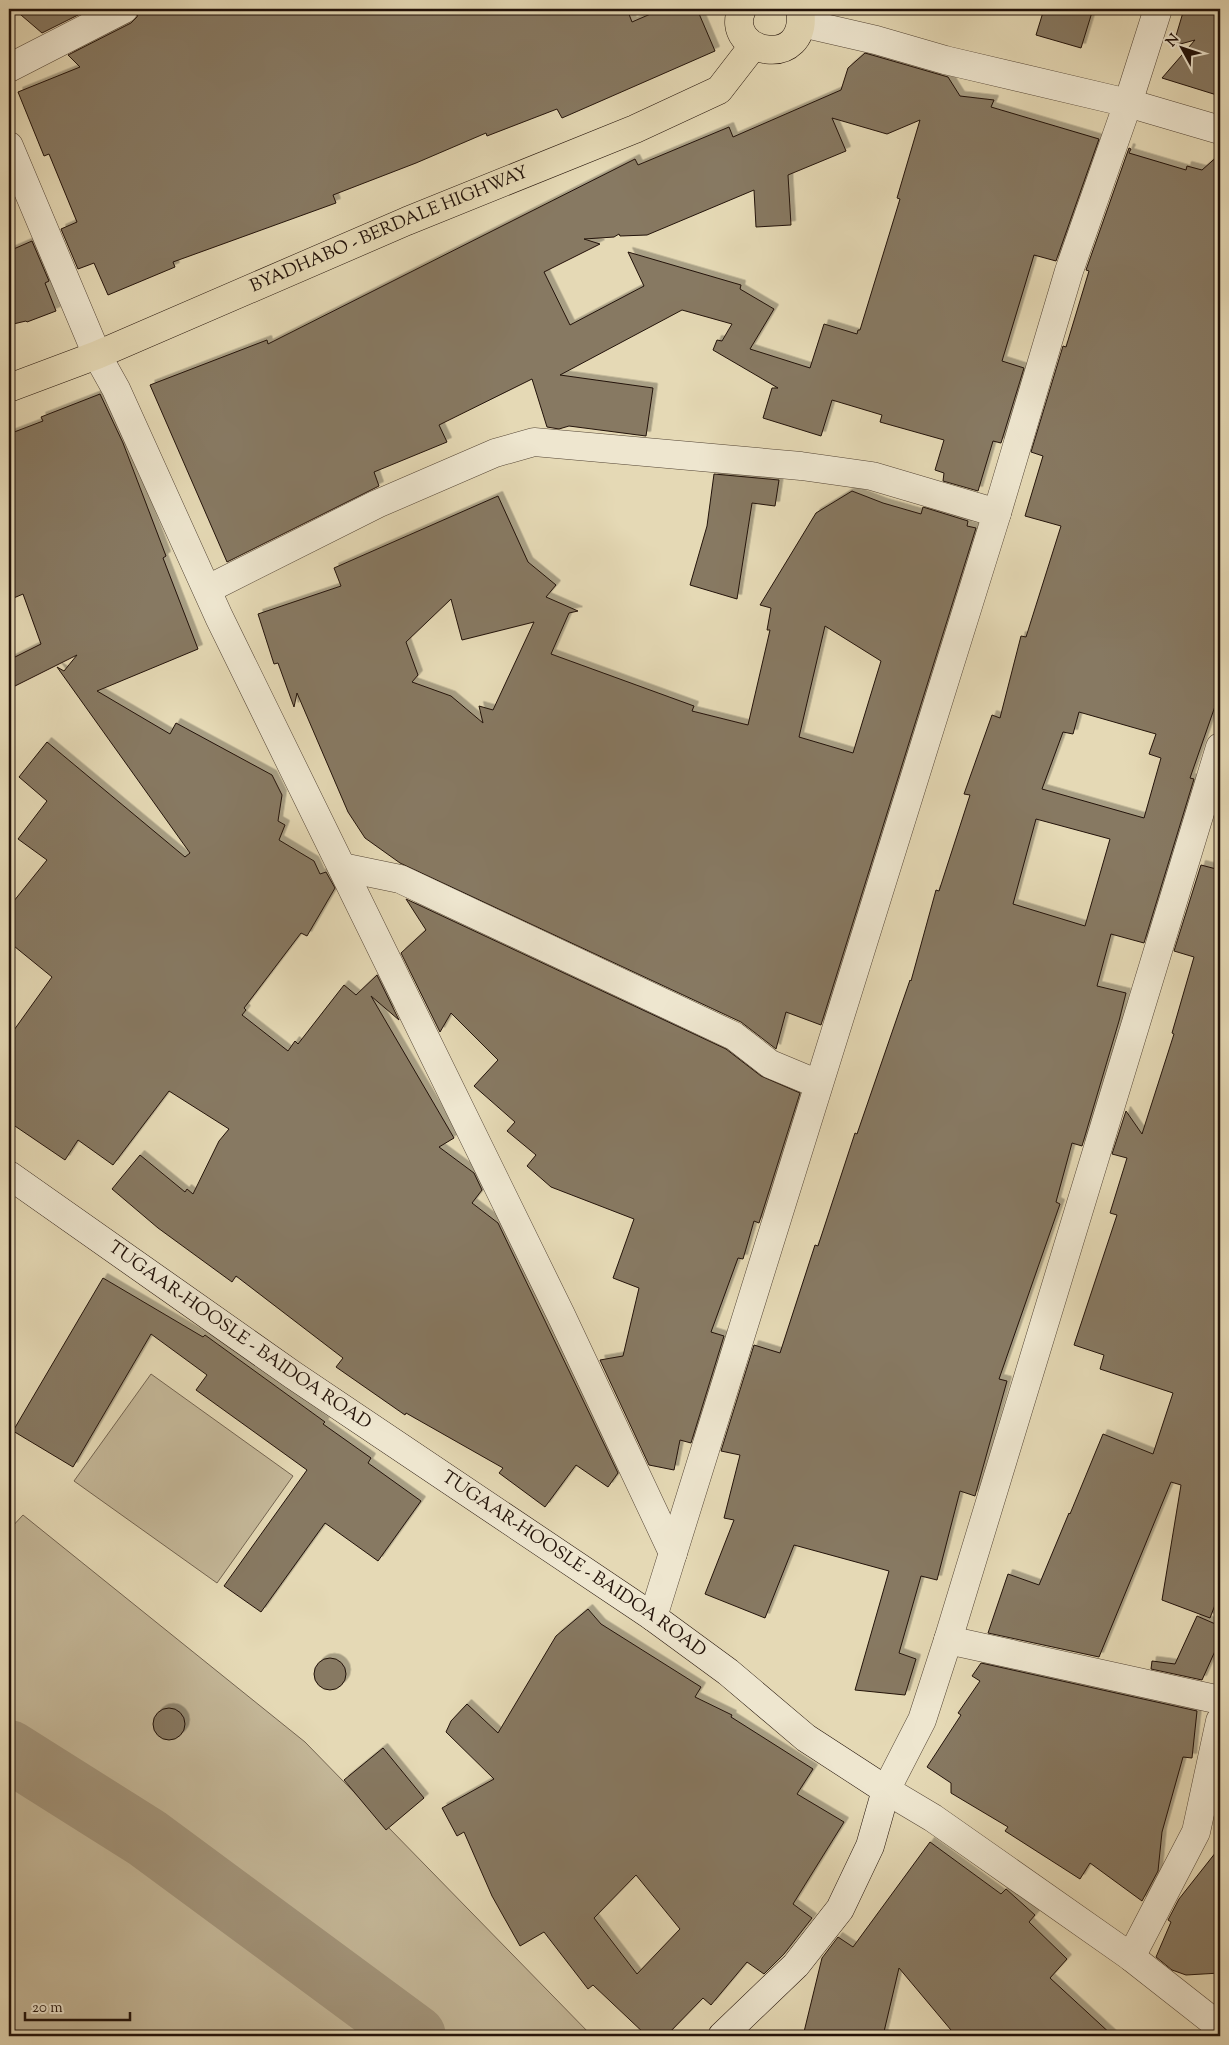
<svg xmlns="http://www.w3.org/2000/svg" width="1229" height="2045" font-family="'Sorts Mill Goudy',serif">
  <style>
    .green { fill: #c4b798; stroke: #736450 }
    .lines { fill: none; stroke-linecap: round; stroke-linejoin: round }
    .river { stroke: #a3957b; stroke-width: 62 }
    .building { fill: #877962; stroke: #221209; fill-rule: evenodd; filter: url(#shadow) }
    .minor-casing { stroke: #534434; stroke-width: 29 }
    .secondary-casing { stroke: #221209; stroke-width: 29 }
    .primary-casing { stroke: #221209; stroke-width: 29 }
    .minor { stroke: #eee6cf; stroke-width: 28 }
    .secondary { stroke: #eee6cf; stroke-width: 28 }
    .primary { stroke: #e5d9b5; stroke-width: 28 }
    .labels { text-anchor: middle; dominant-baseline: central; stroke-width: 4; stroke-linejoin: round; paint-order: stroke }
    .street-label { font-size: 18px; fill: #221209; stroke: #eee6cf }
  </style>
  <defs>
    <filter id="shadow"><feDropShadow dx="4.5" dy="-4.5" stdDeviation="0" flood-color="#0004"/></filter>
  </defs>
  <rect width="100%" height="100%" fill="#e5d9b5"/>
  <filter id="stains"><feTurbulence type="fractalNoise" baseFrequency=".004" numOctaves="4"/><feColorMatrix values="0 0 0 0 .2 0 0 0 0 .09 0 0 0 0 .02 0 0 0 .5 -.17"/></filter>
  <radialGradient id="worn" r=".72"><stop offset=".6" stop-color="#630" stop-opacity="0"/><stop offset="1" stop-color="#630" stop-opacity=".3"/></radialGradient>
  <g class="green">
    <polygon points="151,1374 293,1476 217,1583 74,1481"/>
    <polygon points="23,1515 305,1742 592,2036 9,2036 9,1530"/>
  </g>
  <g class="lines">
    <polyline class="river" points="9,1751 147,1838 415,2036"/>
  </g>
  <g class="building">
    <polygon points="14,9 90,9 42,33"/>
    <polygon points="139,9 627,9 632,22 662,9 697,9 715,51 562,118 557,109 487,136 486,133 416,163 333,195 336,203 173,262 175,267 108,295 94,263 78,269 61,229 77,222 49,154 44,156 18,92 80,67 68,55 131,23 137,17"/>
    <polygon points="1044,9 1093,9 1081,48 1036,35"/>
    <polygon points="1184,9 1220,9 1220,96 1162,78 1195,40 1173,46"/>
    <path d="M865 53 948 77 960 96 994 100 991 107 1099 139 1056 261 1034 255 1002 361 1024 368 1001 443 993 441 978 491 943 481 944 473 935 470 944 440 880 422 882 415 832 400 821 436 763 418 772 388H778L713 350 717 340 722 341 732 324 682 310 560 375 653 388 646 436 569 426 559 429 547 427 532 379 439 425 447 442 374 472 379 486 227 562 150 385 267 340 268 344 635 159 638 165 729 127 733 137 841 90 848 68ZM832 118 887 134 920 120 897 198 900 199 860 330H858L857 334 824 324 810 368 750 349 774 309 740 289 741 285 628 252 644 286 570 325 544 272 600 244 584 239 614 237 619 234 620 236 647 235 754 190 756 227 791 225 788 175 846 151Z"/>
    <path d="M1129 148 1131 149 1129 153 1186 170 1187 166 1202 170 1220 154V692L1190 778 1194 779 1144 943 1111 934 1097 986 1126 993 1119 1021 1082 1146 1072 1143 1056 1202 1060 1204 999 1379 1007 1381 975 1496 960 1491 937 1580 921 1576 899 1653 916 1659 905 1695 855 1690 889 1571 794 1545 765 1618 705 1594 734 1520 724 1518 740 1455 721 1451 754 1345 780 1353 815 1245 818 1246 855 1133 857 1134 910 980 911 981 936 890 939 891 970 795 964 794 992 715 1000 718 1021 636 1026 637 1061 526 1025 516 1043 456 1031 452 1063 346 1066 347 1089 271 1086 270ZM1079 712 1156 734 1149 754 1161 758 1144 818 1042 789 1063 732 1073 734ZM1036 819 1110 839 1085 926 1013 904Z"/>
    <polygon points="32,241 49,281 45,283 56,311 27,322 26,321 9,325 9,251"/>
    <polygon points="100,394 123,443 166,556 163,558 198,649 97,691 170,734 176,723 272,775 282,795 278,821 285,825 279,840 314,861 320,874 326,872 335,888 307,936 301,933 244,1008 246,1010 242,1015 288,1051 295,1041 298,1044 344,985 356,995 377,975 399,1020 371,996 454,1138 439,1147 474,1173 482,1190 472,1203 498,1223 618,1473 608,1487 576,1465 545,1507 499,1473 503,1468 406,1413 405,1415 336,1367 343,1358 236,1276 232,1282 158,1228 112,1189 140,1155 185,1192 187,1189 193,1194 219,1141 229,1129 169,1091 113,1165 78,1140 65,1160 9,1122 9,1037 52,977 9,942 9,907 47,860 18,839 47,801 19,777 47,742 185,857 190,853 57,667 64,671 77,655 9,689 9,660 41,644 23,594 9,600 9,434 43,421 41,417"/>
    <polygon points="714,474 779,480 775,506 752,503 737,599 690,585 707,526"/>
    <path d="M852 491 883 503 921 514 923 507 968 521 967 526 976 528 821 1025 786 1012 776 1049 741 1022 400 863 365 838 348 812 297 693 294 707 278 663 274 664 258 614 341 586 334 568 498 496 528 562 556 585 546 597 578 611 569 613 551 654 694 706 692 711 748 725 770 630H767L771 608 760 605 816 513ZM451 599 462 640 534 622 493 710 479 706 483 723 451 696 412 682 418 675 406 642ZM825 626 881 661 853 753 799 737Z"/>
    <polygon points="1201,865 1220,870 1220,1592 1210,1618 1162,1600 1181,1485 1171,1482 1099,1657 988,1633 1008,1574 1039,1585 1069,1513 1070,1514 1103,1434 1153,1454 1173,1393 1100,1369 1104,1355 1074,1345 1117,1215 1110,1213 1127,1158 1112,1154 1126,1111 1142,1134 1174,1034 1172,1033 1194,957 1174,951"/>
    <polygon points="406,899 726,1049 761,1076 800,1093 759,1223 754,1221 743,1259 738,1258 711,1332 724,1336 691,1443 680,1440 674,1470 649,1465 600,1360 623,1356 639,1288 613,1278 634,1219 551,1187 527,1166 536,1155 507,1131 515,1122 474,1086 498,1060 451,1013 440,1032 401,953 426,930"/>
    <polygon points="103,1278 203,1337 205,1335 325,1422 323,1424 371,1458 368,1463 421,1501 378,1561 325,1523 261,1612 224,1586 307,1470 196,1390 207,1375 151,1334 73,1467 13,1431"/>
    <path d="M588 1609 601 1624 701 1687 695 1697 732 1715 731 1717 813 1769 797 1794 844 1822 793 1904 812 1918 784 1954 764 1974 747 1962 711 2005 703 1998 666 2036H647L593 1985 588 1989 544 1932 520 1946 492 1896 464 1832 457 1836 442 1808 494 1779 446 1732 451 1721 467 1704 498 1733 556 1636ZM636 1875 680 1929 637 1974 594 1918Z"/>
    <polygon points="1197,1616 1220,1626 1220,1640 1202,1680 1151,1669 1152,1661 1175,1664"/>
    <circle cx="330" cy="1674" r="16"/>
    <polygon points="981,1663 1197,1711 1192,1758 1183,1757 1162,1832 1158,1871 1142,1901 1090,1863 1080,1879 1005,1831 1008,1827 951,1793 951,1783 927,1767 961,1715 958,1713 980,1681 972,1676"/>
    <circle cx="169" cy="1724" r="16"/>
    <polygon points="383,1748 424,1798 386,1830 344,1780"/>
    <polygon points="930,1842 1001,1894 1006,1889 1035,1915 1029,1922 1067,1959 1050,1978 1113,2036 956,2036 899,1968 883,2036 803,2036 822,1958 838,1937 853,1947"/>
    <polygon points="1220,1847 1220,1973 1186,1975 1172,1970 1156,1957 1171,1922 1168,1920 1179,1899"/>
  </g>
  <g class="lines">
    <g class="minor-casing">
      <g id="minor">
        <polyline points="802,23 876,40 945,60 1128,103 1220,130"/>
        <polyline points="9,68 124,9"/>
        <polyline points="9,146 97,355 116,389 219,617 561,1315 673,1553"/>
        <polyline points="208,589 377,504 495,453 534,442 801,466 872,476 997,513"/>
        <polyline points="1220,747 948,1640 922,1720 886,1790 933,1818 1131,1957 1220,2027"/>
        <polyline points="342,867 400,879 734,1036 770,1064 818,1084"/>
        <polyline points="653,1617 997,513 1069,271 1128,103 1158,9"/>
        <polyline points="948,1640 1220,1700"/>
        <polyline points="1131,1957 1196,1832 1220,1721"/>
      </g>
    </g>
    <g class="secondary-casing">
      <g id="secondary">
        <path id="s1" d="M9 1175 293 1375 653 1617 728 1672 806 1738 886 1790 870 1846 840 1909 796 1965 722 2036"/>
      </g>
    </g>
    <g class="primary-casing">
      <g id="primary">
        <path d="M742 9C722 54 810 72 800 9"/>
        <path id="s2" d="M9 388 97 355 407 221 635 129 719 90 753 46"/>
      </g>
    </g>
    <use href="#minor" class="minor"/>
    <use href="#secondary" class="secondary"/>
    <use href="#primary" class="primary"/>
  </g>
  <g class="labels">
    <g class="street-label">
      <text stroke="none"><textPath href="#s2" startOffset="412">BYADHABO - BERDALE HIGHWAY</textPath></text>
      <text stroke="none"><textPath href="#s1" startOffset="281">TUGAAR-HOOSLE - BAIDOA ROAD</textPath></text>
      <text stroke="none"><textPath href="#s1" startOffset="686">TUGAAR-HOOSLE - BAIDOA ROAD</textPath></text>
    </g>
  </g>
  <rect width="1229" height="2045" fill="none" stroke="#e5d9b5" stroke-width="30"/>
  <rect x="10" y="10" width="1209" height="2025" fill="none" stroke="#221209" stroke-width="2.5"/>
  <rect x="15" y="15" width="1199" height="2015" fill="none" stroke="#221209"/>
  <g transform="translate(1182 48) rotate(310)" stroke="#eee6cf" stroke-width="4" paint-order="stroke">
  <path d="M0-4L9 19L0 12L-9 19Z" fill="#221209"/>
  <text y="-8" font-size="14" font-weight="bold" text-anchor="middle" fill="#221209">N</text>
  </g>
  <path d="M25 2012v8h105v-8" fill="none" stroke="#221209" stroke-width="2.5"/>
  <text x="32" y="2012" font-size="15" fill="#221209" stroke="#eee6cf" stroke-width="4" paint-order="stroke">20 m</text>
  <rect width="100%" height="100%" filter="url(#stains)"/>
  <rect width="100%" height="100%" fill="url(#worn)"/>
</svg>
